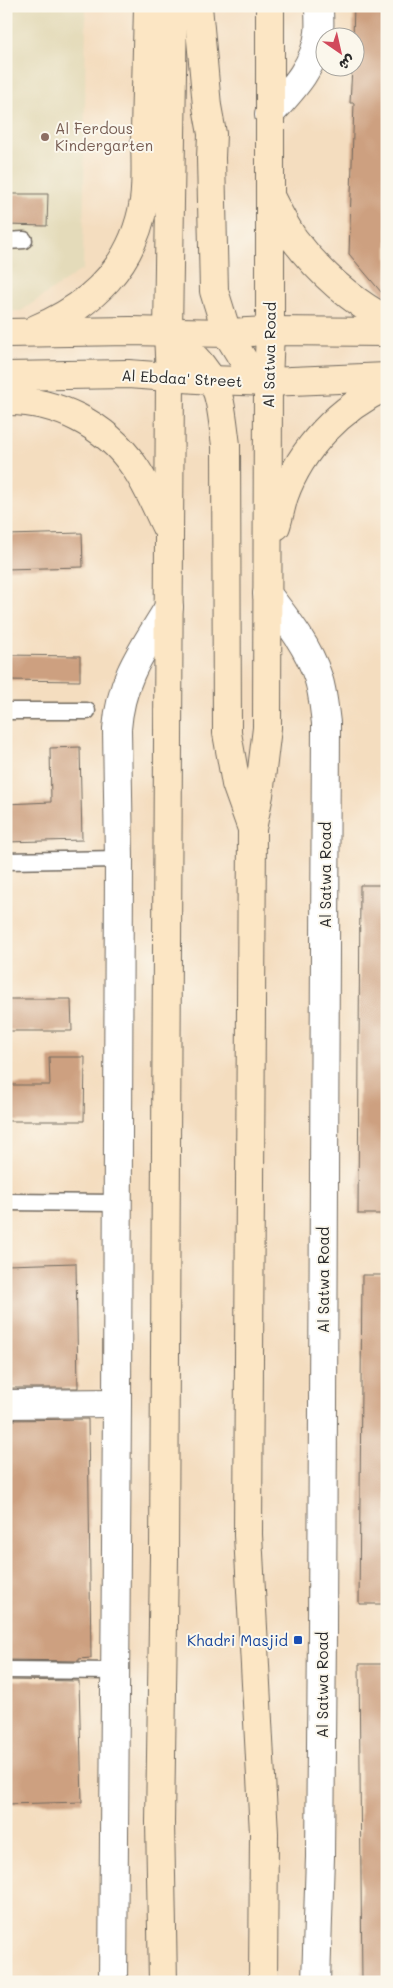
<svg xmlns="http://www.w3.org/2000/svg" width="393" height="1988" font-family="Mali,'Playpen Sans Arabic',sans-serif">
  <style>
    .built { fill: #e4dbba }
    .building { fill: #cda080 }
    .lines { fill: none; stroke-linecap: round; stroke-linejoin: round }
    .service-casing { stroke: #71695f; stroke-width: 19 }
    .minor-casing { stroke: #71695f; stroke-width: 30 }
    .secondary-casing { stroke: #71695f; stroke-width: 30 }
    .service { stroke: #fff; stroke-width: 16 }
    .minor { stroke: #fff; stroke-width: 28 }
    .secondary { stroke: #fce6c4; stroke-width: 28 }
    .education-dot { fill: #8d6e63; stroke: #fbf7ec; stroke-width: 2 }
    .transit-dot { fill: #1a4fb4; stroke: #fbf7ec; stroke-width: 2 }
    .labels { text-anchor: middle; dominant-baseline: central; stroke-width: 4; stroke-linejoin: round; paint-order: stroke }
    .education-label { font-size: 15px; fill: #785e54; stroke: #fbf7ec; text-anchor: start }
    .street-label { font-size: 15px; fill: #2b2b2b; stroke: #fbf7ec }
    .transit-label { font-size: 15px; fill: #164399; stroke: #fbf7ec; text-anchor: end }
  </style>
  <rect width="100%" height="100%" fill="#fbf7ec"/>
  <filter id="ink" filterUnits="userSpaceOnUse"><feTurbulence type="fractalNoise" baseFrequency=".02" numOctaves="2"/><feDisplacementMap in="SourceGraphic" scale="10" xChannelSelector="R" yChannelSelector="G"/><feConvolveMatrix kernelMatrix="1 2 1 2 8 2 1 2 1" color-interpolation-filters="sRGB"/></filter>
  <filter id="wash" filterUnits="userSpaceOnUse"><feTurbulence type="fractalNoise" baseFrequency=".0096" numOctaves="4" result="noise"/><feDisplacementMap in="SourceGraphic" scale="20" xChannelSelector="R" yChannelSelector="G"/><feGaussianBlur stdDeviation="1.12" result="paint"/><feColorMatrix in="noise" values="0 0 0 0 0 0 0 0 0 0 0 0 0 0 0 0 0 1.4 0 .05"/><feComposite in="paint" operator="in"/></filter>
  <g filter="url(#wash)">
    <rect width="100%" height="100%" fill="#f4ddbf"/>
    <polygon class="built" points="6,6 86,6 83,269 21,311 6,311"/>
    <g id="blocks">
      <g class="building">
        <polygon points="354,6 387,6 387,299 349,254 354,103 350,103 352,68 356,68 356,38 353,38"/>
        <polygon points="6,194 48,194 47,226 6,225"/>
        <polygon points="82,533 83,567 6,569 6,535"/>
        <polygon points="6,655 80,656 80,681 6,680"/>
        <polygon points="80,747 82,840 6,842 6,804 51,802 50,748"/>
        <polygon points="360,885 387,885 387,1214 358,1214"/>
        <polygon points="6,999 71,999 72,1031 6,1031"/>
        <polygon points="49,1057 85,1057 84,1121 6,1121 6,1085 50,1085"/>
        <polygon points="76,1263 78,1388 6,1388 6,1265"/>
        <polygon points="362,1275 387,1275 387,1604 359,1604"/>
        <polygon points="88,1419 91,1658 79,1659 79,1661 6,1660 6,1420"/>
        <polygon points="359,1664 387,1664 387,1982 362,1982"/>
        <polygon points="6,1680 79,1681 82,1802 6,1804"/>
      </g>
    </g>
  </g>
  <g filter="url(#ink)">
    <use href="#blocks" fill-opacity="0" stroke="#71695f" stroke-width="1"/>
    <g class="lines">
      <g class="service-casing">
        <g id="service">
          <polyline points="6,241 24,240"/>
          <polyline points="6,711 87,711"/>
          <polyline points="6,861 119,859"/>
          <polyline points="6,1202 118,1203"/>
          <polyline points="6,1670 115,1671"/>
        </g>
      </g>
      <g class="minor-casing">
        <g id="minor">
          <path d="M269 115C291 91 315 67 319 33 320 25 319 15 319 6"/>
          <path d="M267 594C287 620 308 646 318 677 323 692 324 708 326 723L322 1632 320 1857 316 1982"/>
          <polyline points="6,1404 117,1403"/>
          <path d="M113 1982 117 1403 119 859 117 729C121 677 143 650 169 607"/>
        </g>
      </g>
      <g class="secondary-casing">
        <g id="secondary">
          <polyline points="198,6 207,106 212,134 211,158 214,291 227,333 244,361 253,374 268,382"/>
          <path d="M271 198C278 212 285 226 294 239 319 272 350 300 387 320"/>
          <path d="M36 329C93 305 134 264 144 201 147 179 145 155 145 132 146 90 147 48 148 6"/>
          <path d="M168 332C189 351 215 373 220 403 223 417 224 431 226 445L227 733 236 784 252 829"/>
          <polyline points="6,333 130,331 227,333 270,331 387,332"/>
          <polyline points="6,376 128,374 211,380 268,382 387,377"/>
          <path d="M6 401C56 400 106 425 134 466 147 484 156 507 166 527"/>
          <path d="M276 526C279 516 281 506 284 496 301 448 341 407 387 386"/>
          <polyline points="163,1982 160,1822 164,1557 169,536 170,378 168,332 173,6"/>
          <polyline points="263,1982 264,1833 248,1535 252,829 259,795 267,728 268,382 270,331 270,6"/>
        </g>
      </g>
      <use href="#service" class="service"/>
      <use href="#minor" class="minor"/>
      <use href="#secondary" class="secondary"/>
    </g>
  </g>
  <circle class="education-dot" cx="45" cy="137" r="5"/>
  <rect class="transit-dot" x="293" y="1635" width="10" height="10" rx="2.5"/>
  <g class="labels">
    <g class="education-label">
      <text x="55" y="128">Al Ferdous<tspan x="55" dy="17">Kindergarten</tspan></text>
    </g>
    <g class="street-label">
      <text transform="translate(269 355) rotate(-89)">Al Satwa Road</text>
      <text transform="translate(182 378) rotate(3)">Al Ebdaa' Street</text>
      <text transform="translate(325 875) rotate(-90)">Al Satwa Road</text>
      <text transform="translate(323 1280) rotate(-90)">Al Satwa Road</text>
      <text transform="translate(322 1685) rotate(-90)">Al Satwa Road</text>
    </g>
    <g class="transit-label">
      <text x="288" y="1640">Khadri Masjid</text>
    </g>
  </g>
  <rect width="393" height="1988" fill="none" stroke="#fbf7ec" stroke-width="25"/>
  <g transform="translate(340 52) rotate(146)"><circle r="24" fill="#fbf7ec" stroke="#a8a59f"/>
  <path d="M0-4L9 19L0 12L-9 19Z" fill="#d1495b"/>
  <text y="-8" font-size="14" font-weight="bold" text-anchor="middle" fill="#2b2b2b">ش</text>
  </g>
</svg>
